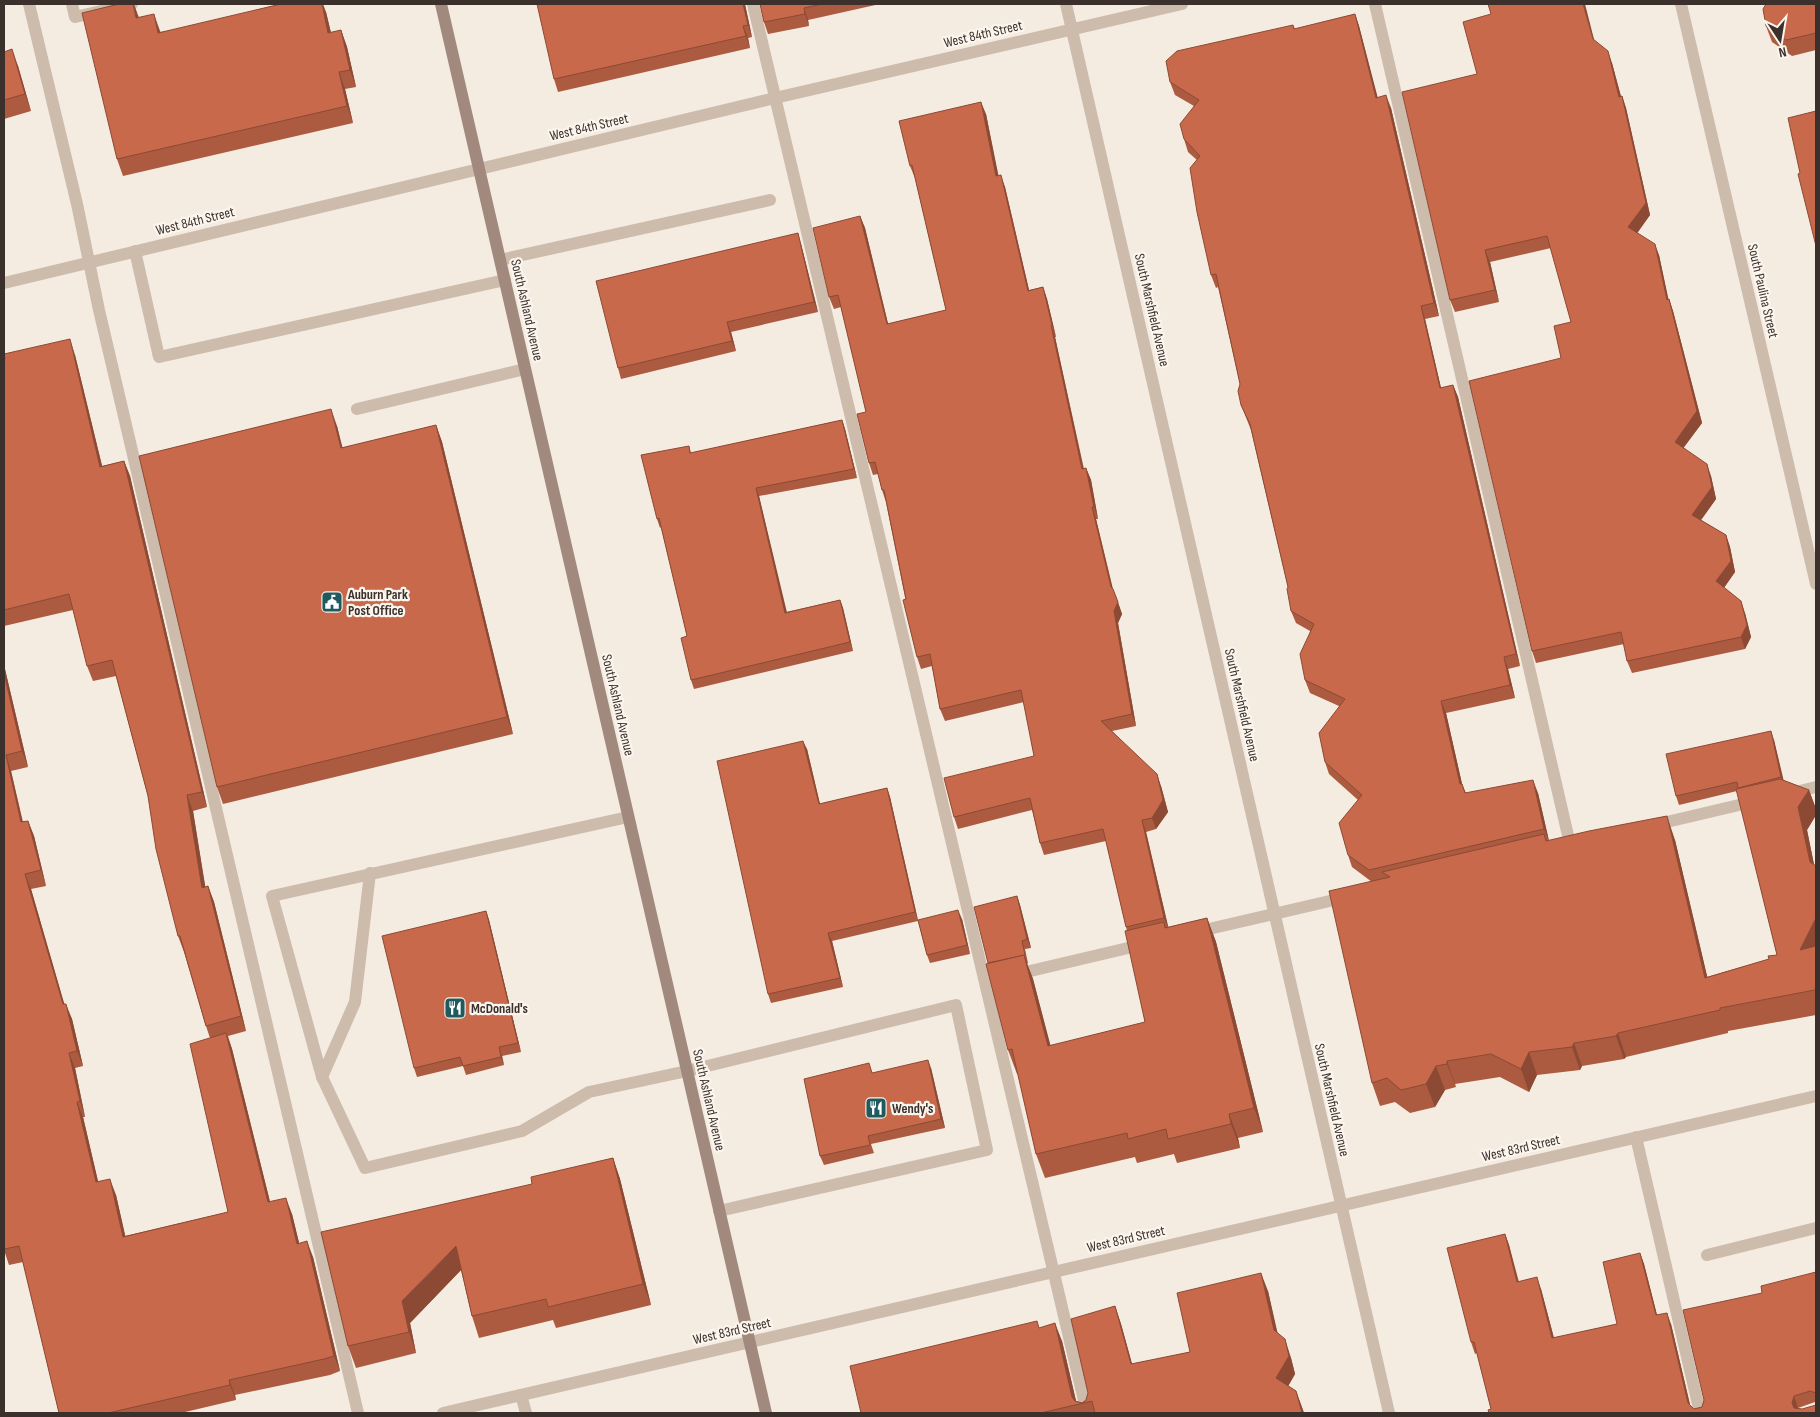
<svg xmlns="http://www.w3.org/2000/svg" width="1820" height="1417" font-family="'Sofia Sans Condensed',sans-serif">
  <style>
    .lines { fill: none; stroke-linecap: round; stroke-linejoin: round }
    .service { stroke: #cdbbac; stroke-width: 12 }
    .minor { stroke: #cdbbac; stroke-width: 12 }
    .tertiary { stroke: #cdbbac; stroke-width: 12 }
    .secondary { stroke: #a18a7d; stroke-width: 12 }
    .wall { fill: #ac5a40 }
    .shaded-wall { fill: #8c4a34 }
    .building { fill: #c8694b; stroke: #8c4a34 }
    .labels { text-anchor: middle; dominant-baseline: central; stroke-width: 4.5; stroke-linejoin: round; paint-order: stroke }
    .street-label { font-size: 14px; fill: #3b302b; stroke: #fbf5ee }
    .poi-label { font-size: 14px; font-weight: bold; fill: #3b302b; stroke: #fbf5ee; text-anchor: start }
  </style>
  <rect width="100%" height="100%" fill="#f4ebe1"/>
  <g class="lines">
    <g class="service">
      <polyline points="29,4 77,204 99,310 358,1413"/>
      <polyline points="72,4 75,17 132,4"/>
      <polyline points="753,4 1087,1413"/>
      <polyline points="1375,4 1570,844"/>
      <polyline points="135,251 159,357 505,280"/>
      <polyline points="500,260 770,200"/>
      <polyline points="357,409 525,369"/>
      <polyline points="1792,793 1816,787"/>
      <polyline points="628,817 272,896 322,1077 365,1168 522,1131 589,1092 687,1071 956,1005 987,1150 719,1211"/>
      <polyline points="1654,825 1756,801"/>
      <polyline points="1196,932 1347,897"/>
      <polyline points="1013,975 1145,944"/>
      <polyline points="322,1077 355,1002 370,873"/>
      <polyline points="1636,1137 1700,1413"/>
      <polyline points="1707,1255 1816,1228"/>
      <polyline points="521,1395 526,1413"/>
    </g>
    <g class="minor">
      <polyline points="1066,4 1389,1413"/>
      <polyline points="1681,4 1816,584"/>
      <polyline points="4,283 775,98 1182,4"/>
    </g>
    <polyline class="tertiary" points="443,1413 1816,1096"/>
    <polyline class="secondary" points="441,4 766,1413"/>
  </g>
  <g class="wall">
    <polygon points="760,4 880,4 808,20 809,26 768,34 764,22"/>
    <polygon points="1816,4 1816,50 1792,56 1772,42 1766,26"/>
    <polygon points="745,5 752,37 748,38 750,48 558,92 554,79"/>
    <polygon points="326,12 331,33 341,30 347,47 356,87 345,89 353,123 123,176 117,159 139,18 161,32"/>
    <polygon points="1355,14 1359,26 1377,97 1391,108 1439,316 1425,319 1441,388 1453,385 1458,397 1520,666 1508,669 1515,698 1446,713 1462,784 1466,793 1538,793 1549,841 1675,840 1707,977 1769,959 1777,955 1737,791 1679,805 1676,796 1774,740 1783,780 1809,790 1816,809 1816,815 1807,830 1814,865 1816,866 1816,1015 1728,1031 1728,1033 1626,1057 1624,1059 1582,1066 1580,1070 1537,1075 1529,1092 1500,1077 1455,1084 1456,1087 1445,1090 1435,1107 1410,1113 1395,1102 1380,1106 1372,1083 1372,882 1352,867 1348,855 1358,800 1329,774 1325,762 1339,706 1310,693 1305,680 1310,631 1296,623 1291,611 1288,587 1251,430 1241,405 1240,384 1218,287 1216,288 1211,275 1197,160 1188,152 1184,139 1194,106 1175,95 1170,82 1293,25 1295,29"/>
    <polygon points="1594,40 1612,63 1621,96 1622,96 1626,108 1650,215 1637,233 1659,255 1668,299 1669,299 1673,311 1702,423 1683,448 1711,476 1716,499 1701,520 1726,535 1730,547 1735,572 1724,588 1745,613 1751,637 1745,649 1632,673 1627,661 1624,644 1536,663 1532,651 1561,358 1571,322 1551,248 1490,262 1499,302 1455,312 1450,300 1477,74"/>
    <polygon points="4,52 18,66 31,111 4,119"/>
    <polygon points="986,114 998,176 1005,187 1029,290 1043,287 1047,299 1056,337 1055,337 1084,469 1086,468 1091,480 1098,519 1096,519 1113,589 1122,614 1118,623 1136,726 1112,731 1161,786 1168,812 1156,829 1146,832 1168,927 1207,918 1216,942 1263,1132 1238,1138 1240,1148 1177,1163 1174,1154 1137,1163 1135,1157 1045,1178 1036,1154 1018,1074 1017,1074 1008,1050 988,963 1017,896 1020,905 1031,948 1025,949 1028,963 1027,964 1033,979 1050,1046 1145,1022 1127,931 1106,841 1044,855 1040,843 1032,810 958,829 954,817 1034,756 1024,702 945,721 940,709 932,666 921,669 917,657 886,502 882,490 878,474 873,475 869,463 866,412 841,307 834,309 829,297 860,216 865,228 888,324 946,310 915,178 910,166"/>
    <polygon points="801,244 818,312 731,332 736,351 621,379 618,368"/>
    <polygon points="75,355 102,466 124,461 130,476 207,807 193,811 205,887 208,886 214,902 246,1031 228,1036 232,1049 270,1202 292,1214 299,1243 313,1257 340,1371 330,1375 235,1395 236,1400 181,1413 59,1413 23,1262 9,1265 4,1250 4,665 28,767 11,771 23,822 28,821 34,836 46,886 31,889 64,1004 72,1019 83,1066 75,1068 85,1117 83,1117 98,1182 116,1195 125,1236 228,1212 210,1038 206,1026 184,952 178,936 148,796 116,676 93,681 87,666 73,610 4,626 4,359"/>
    <polygon points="842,420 845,429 857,478 759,496 786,612 840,600 843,608 853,651 694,689 691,680 687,636 661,527 660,528 657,519 689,446 691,453"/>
    <polygon points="436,425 442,442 513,734 223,804 217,787 337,426 342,448"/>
    <polygon points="807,749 820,804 887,788 890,797 918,920 962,919 970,954 930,963 927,955 918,921 832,941 843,987 771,1003 768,994"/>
    <polygon points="486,911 489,920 521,1052 502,1056 504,1065 466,1075 463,1066 417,1077 414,1068"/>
    <polygon points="931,1068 945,1128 871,1144 874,1153 824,1165 820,1156 873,1073"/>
    <polygon points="613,1158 620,1179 651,1305 556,1328 553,1320 479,1338 472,1316 461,1270 410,1323 416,1353 356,1368 348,1346 532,1184"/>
    <polygon points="1505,1234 1509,1245 1519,1282 1541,1289 1554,1338 1617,1324 1640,1253 1644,1264 1657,1315 1671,1324 1690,1405 1694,1409 1702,1407 1762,1293 1816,1272 1816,1403 1815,1402 1798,1408 1816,1413 1491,1409 1477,1353 1475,1354 1471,1342"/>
    <polygon points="1268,1291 1277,1333 1291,1358 1295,1374 1288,1386 1296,1391 1304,1413 861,1413 1039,1328 1062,1341 1076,1401 1082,1403 1086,1400 1115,1306 1121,1324 1132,1364 1190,1352"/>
  </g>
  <g class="shaded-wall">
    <polygon points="133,4 134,4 139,18 136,18"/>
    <polygon points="322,4 323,4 326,12 335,50 328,33"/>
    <polygon points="743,4 745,4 752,37 748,25"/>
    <polygon points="1583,4 1585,4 1597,51 1593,39"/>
    <polygon points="804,8 808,20 809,26 805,14"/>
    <polygon points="154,14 160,31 164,50 158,33"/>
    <polygon points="1355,14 1359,26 1381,110 1376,98"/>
    <polygon points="743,26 748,38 750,48 746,36"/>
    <polygon points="341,30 347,47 356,87 350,70"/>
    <polygon points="12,49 18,66 31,111 25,94"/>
    <polygon points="1608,51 1612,63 1624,109 1619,97"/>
    <polygon points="339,72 345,89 353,123 347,106"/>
    <polygon points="1386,95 1391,108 1439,316 1434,303"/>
    <polygon points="1622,96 1626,108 1650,215 1633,239 1628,227"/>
    <polygon points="981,102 986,114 1001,188 996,176"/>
    <polygon points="1001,175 1005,187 1032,303 1028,291"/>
    <polygon points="860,216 865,228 891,336 887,324"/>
    <polygon points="798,233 801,244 818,312 814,302"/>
    <polygon points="1655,244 1659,255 1671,311 1667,300"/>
    <polygon points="1485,250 1490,262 1499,302 1495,290"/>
    <polygon points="1043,287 1047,299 1056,337 1052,325"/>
    <polygon points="1669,299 1673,311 1702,423 1679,454 1675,442"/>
    <polygon points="1421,306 1425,319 1444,401 1440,388"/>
    <polygon points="727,322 731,332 736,351 732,341"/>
    <polygon points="1051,325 1055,337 1086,481 1082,469"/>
    <polygon points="70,339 75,355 106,482 100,467"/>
    <polygon points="1453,385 1458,397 1520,666 1516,654"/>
    <polygon points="331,409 337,426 347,465 341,448"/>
    <polygon points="842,420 845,429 857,478 854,469"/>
    <polygon points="436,425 442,442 513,734 507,717"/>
    <polygon points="124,461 130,476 207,807 202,792"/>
    <polygon points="1707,464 1711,476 1716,499 1696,527 1692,515"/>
    <polygon points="1086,468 1091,480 1098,519 1094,507"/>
    <polygon points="756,488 759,496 789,621 785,613"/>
    <polygon points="1092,507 1096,519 1115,599 1111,587"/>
    <polygon points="1726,535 1730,547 1735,572 1720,593 1716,581"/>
    <polygon points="840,600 843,608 853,651 850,642"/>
    <polygon points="1741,601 1745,613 1751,637 1745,649 1741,637"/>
    <polygon points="1118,602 1122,614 1118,623 1136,726 1132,714 1114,611"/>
    <polygon points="1504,657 1508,669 1515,698 1510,685"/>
    <polygon points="4,665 28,767 22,751 4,673"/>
    <polygon points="1441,701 1446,713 1465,797 1460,784"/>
    <polygon points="1771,731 1774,740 1785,786 1781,777"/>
    <polygon points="803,741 807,749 822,813 819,804"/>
    <polygon points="6,755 11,771 26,838 21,822"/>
    <polygon points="1157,774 1161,786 1168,812 1156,829 1152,818"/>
    <polygon points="1533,780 1538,793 1549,841 1544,829"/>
    <polygon points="887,788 890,797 918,921 915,912"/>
    <polygon points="1809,790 1816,809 1816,815 1807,830 1816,874 1810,862 1798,807"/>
    <polygon points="187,795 193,811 208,903 202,888"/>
    <polygon points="1667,816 1675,840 1713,1001 1705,978"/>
    <polygon points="1142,820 1146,832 1169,930 1164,918"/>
    <polygon points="28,821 34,836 46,886 41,870"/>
    <polygon points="25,874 31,889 69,1020 63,1004"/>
    <polygon points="208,886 214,902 246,1031 241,1016"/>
    <polygon points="1017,896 1020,905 1031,948 1027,939"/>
    <polygon points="958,910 962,919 970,954 967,945"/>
    <polygon points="486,911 489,920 521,1052 518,1043"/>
    <polygon points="1207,918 1216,942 1263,1132 1254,1108"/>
    <polygon points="1816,918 1816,958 1800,950"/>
    <polygon points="828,933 832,941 843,987 840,978"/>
    <polygon points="1024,955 1033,979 1057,1070 1048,1046"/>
    <polygon points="66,1004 72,1019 83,1066 77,1051"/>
    <polygon points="226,1033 232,1049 274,1218 268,1202"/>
    <polygon points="1618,1033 1626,1057 1624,1059 1616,1036"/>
    <polygon points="1574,1043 1582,1066 1580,1070 1572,1047"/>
    <polygon points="499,1047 502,1056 504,1065 501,1057"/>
    <polygon points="1529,1052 1537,1075 1529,1092 1521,1069"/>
    <polygon points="69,1053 75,1068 85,1117 80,1101"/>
    <polygon points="928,1060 931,1068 945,1128 941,1119"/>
    <polygon points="1447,1061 1455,1084 1456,1087 1447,1064"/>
    <polygon points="1436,1066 1445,1090 1435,1107 1426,1084"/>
    <polygon points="77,1102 83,1117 102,1198 96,1182"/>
    <polygon points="1229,1114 1238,1138 1240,1148 1231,1124"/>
    <polygon points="613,1158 620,1179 651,1305 643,1284"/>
    <polygon points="110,1179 116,1195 129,1252 123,1237"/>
    <polygon points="286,1198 292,1214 303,1259 297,1244"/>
    <polygon points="1505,1234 1509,1245 1521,1294 1517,1282"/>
    <polygon points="307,1241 313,1257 340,1371 334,1356"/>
    <polygon points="456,1246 463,1268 410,1323 416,1353 409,1332 402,1301"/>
    <polygon points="1640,1253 1644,1264 1660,1327 1656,1315"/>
    <polygon points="1261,1273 1268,1291 1281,1348 1274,1330"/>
    <polygon points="1537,1277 1541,1289 1557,1350 1552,1338"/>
    <polygon points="1115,1306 1121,1324 1137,1382 1131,1364"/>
    <polygon points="1667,1313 1671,1324 1692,1413 1688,1403"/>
    <polygon points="1055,1323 1062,1341 1077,1405 1072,1397"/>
    <polygon points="1285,1339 1291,1358 1295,1374 1282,1397 1276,1378"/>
    <polygon points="229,1380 235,1395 236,1400 230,1385"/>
    <polygon points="1296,1391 1303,1410 1304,1413 1302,1413"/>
    <polygon points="1794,1396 1798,1408 1796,1413 1792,1403"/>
  </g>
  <g class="building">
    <polygon points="119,4 133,4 136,18 154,14 158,33 281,4 322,4 328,33 341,30 350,70 339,72 347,106 117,159 82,13"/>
    <polygon points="537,4 743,4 748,25 743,26 746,36 554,79"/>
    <polygon points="760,4 822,4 804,8 805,14 764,22"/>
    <polygon points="1488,4 1583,4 1593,39 1608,51 1619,97 1622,96 1646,203 1628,227 1655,244 1667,300 1669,299 1697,411 1675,442 1707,464 1712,487 1692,515 1726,535 1731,561 1716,581 1741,601 1747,625 1741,637 1627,661 1621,632 1532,651 1469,381 1561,358 1554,326 1571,322 1547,236 1485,250 1495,290 1450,300 1402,92 1477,74 1463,22 1491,14"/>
    <polygon points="1766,4 1816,4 1816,33 1786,40 1766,26 1763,9"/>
    <polygon points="1355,14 1376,98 1386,95 1434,303 1421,306 1440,388 1453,385 1516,654 1504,657 1510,685 1441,701 1460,784 1462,784 1465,793 1533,780 1544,829 1369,870 1348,855 1339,823 1362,795 1325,762 1319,733 1345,699 1305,680 1300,654 1314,624 1291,611 1287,589 1288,587 1250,424 1241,405 1238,391 1240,384 1216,274 1211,275 1197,212 1190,168 1200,156 1184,139 1180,124 1199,100 1170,82 1166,61 1177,51 1293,25 1294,29"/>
    <polygon points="12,49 25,94 4,100 4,52"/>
    <polygon points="981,102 996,176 1001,175 1028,291 1043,287 1052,325 1051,325 1082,469 1086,468 1094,507 1092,507 1111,587 1113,589 1118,602 1114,611 1132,714 1101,721 1157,774 1163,800 1152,818 1142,820 1164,918 1126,927 1103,829 1040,843 1030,798 954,817 944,778 1034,756 1021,690 940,709 930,654 917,657 903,600 906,599 884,490 882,490 875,462 869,463 857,414 866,412 838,295 829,297 813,228 860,216 887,324 946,310 912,165 910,166 899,121"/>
    <polygon points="1816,111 1816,246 1798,174 1800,173 1788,118"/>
    <polygon points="798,233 814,302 727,322 732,341 618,368 596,281"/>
    <polygon points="70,339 100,467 124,461 202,792 187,795 202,888 208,886 241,1016 206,1026 180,936 178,936 156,849 148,796 112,660 87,666 69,594 4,610 4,359 5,359 4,354"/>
    <polygon points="331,409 341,448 436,425 507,717 217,787 139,456"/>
    <polygon points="842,420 854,469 756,488 785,613 840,600 850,642 691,680 681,638 687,636 659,518 657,519 641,455 689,446 690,453"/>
    <polygon points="4,673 22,751 6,755 21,822 28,821 41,870 25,874 63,1004 66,1004 77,1051 69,1053 80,1101 77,1102 96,1182 110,1179 123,1237 228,1212 190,1044 226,1033 268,1202 286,1198 297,1244 307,1241 334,1356 324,1359 229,1380 230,1385 108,1413 59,1413 19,1246 4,1249"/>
    <polygon points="1771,731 1781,777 1738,788 1737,782 1676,796 1666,754"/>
    <polygon points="803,741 819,804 887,788 915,912 828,933 840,978 768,994 717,761"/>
    <polygon points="1780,779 1809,790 1798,807 1810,862 1816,866 1816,918 1800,950 1816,946 1816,988 1815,990 1720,1008 1720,1010 1618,1033 1616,1036 1574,1043 1572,1047 1529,1052 1521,1069 1491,1054 1447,1061 1447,1064 1436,1066 1426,1084 1401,1090 1387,1078 1372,1083 1329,891 1390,877 1382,872 1544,834 1546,841 1589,831 1667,816 1705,978 1769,959 1768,956 1777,955 1736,789"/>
    <polygon points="1017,896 1027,939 1022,941 1025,955 988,963 974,907"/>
    <polygon points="958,910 967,945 927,955 918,920"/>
    <polygon points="486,911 518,1043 499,1047 501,1057 463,1066 460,1057 414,1068 382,936"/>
    <polygon points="1207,918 1254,1108 1229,1114 1231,1124 1168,1139 1166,1129 1128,1139 1127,1133 1036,1154 1012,1049 1008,1050 986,964 1024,955 1048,1046 1145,1022 1125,931 1164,922 1165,928"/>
    <polygon points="928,1060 941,1119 868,1136 870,1145 820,1156 804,1079 869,1063 872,1073"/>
    <polygon points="613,1158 643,1284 548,1307 546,1299 472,1316 456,1246 402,1301 409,1332 348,1346 321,1232 532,1184 531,1177"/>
    <polygon points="1505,1234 1517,1282 1537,1277 1552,1338 1617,1324 1603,1262 1640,1253 1656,1315 1667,1313 1688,1403 1694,1409 1702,1407 1704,1400 1683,1310 1762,1293 1761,1286 1816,1272 1816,1393 1810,1391 1794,1396 1792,1403 1794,1408 1802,1409 1816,1405 1816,1413 1489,1413 1488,1410 1491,1409 1474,1342 1471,1342 1447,1248"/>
    <polygon points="1261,1273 1274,1330 1285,1339 1289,1356 1276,1378 1296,1391 1302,1413 1095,1413 1092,1401 1041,1413 861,1413 850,1366 1037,1321 1039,1328 1055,1323 1072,1397 1075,1401 1082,1403 1086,1400 1088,1393 1071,1319 1115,1306 1131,1364 1190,1352 1177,1293"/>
  </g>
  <defs>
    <g id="civic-square" transform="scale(1.125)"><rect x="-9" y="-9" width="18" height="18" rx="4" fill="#1f5a5e" stroke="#fbf5ee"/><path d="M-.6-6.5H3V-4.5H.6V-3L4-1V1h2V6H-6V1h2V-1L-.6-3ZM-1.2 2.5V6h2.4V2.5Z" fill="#fff"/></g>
    <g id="restaurant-square" transform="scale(1.125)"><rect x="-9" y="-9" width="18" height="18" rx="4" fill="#1f5a5e" stroke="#fbf5ee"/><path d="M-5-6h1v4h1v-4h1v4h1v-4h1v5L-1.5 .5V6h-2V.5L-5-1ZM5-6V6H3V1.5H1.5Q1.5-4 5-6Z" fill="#fff"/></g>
  </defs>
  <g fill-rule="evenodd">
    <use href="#civic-square" x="332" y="602"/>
    <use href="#restaurant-square" x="455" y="1008"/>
    <use href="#restaurant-square" x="876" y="1108"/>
  </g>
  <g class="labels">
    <g class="street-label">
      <text transform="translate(983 34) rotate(-13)">West 84th Street</text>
      <text transform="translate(589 127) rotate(-13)">West 84th Street</text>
      <text transform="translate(195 221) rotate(-14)">West 84th Street</text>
      <text transform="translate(1763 291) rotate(77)">South Paulina Street</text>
      <text transform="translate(527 310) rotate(77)">South Ashland Avenue</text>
      <text transform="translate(1152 310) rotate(77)">South Marshfield Avenue</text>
      <text transform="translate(618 705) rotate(77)">South Ashland Avenue</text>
      <text transform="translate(1242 705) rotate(77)">South Marshfield Avenue</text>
      <text transform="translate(709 1100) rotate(77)">South Ashland Avenue</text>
      <text transform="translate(1332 1100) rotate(77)">South Marshfield Avenue</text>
      <text transform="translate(1521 1148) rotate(-13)">West 83rd Street</text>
      <text transform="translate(1126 1239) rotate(-13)">West 83rd Street</text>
      <text transform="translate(732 1331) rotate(-13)">West 83rd Street</text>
    </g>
    <g class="poi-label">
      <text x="348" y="594">Auburn Park<tspan x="348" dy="16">Post Office</tspan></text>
      <text x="471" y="1008">McDonald's</text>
      <text x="892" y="1108">Wendy's</text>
    </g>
  </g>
  <rect width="1820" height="1417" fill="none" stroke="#3b302b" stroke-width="10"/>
  <g transform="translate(1780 40) rotate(168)" stroke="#fbf5ee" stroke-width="4" paint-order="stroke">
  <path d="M0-4L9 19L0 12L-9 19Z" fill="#3b302b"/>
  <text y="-8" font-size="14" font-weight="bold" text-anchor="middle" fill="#3b302b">N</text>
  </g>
</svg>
